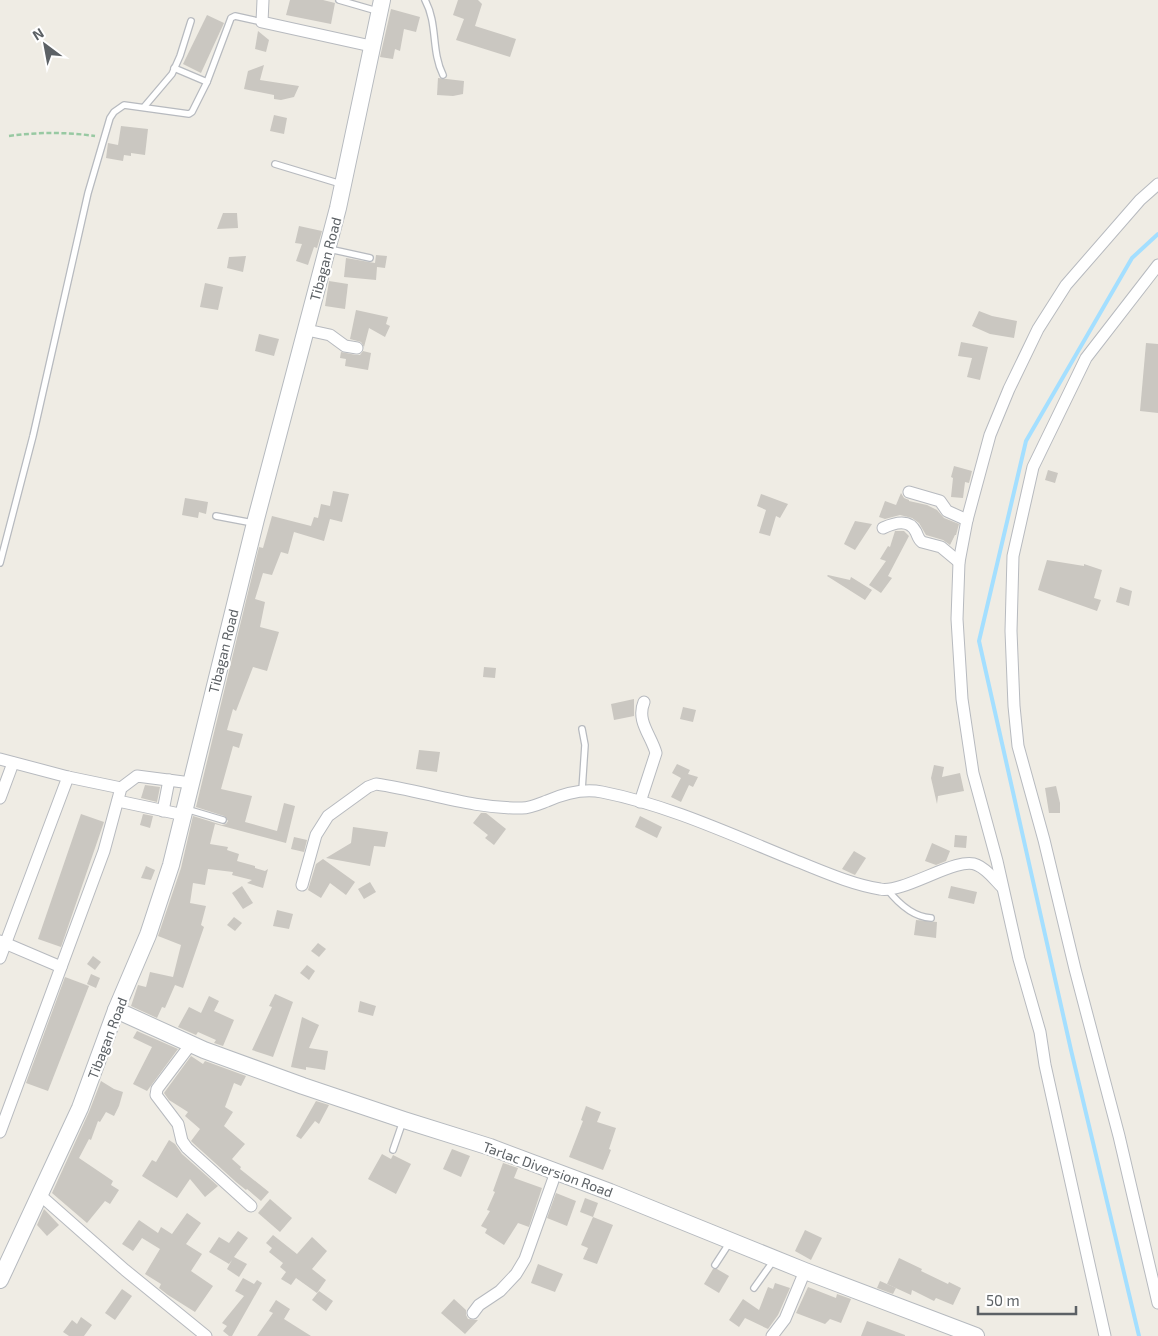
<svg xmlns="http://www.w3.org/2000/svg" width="1158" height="1336" font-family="'Exo 2',sans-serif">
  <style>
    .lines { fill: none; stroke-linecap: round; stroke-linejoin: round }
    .stream { stroke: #a4dfff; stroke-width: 4 }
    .building { fill: #cac7c1 }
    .lane-casing { stroke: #b7babf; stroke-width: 8 }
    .street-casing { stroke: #b7babf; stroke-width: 13 }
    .secondary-casing { stroke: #b6babf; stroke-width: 18 }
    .path { stroke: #98c9a2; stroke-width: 2.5; stroke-dasharray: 5 2.5; stroke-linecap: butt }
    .lane { stroke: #fff; stroke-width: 5.5 }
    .street { stroke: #fff; stroke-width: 11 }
    .secondary { stroke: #fff; stroke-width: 16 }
    .labels { text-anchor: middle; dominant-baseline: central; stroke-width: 4.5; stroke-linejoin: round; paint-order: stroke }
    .street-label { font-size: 14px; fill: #5c6165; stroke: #fff }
  </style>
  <rect width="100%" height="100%" fill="#efece4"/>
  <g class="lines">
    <polyline class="stream" points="1139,1336 1071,1050 979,641 1026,441 1132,258 1158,234"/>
  </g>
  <g class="building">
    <polygon points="290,0 323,0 335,3 331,24 286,15"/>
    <polygon points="458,0 478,0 482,4 475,26 516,39 510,57 456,40 464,19 453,15"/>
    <polygon points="391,9 420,17 416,32 404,29 400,51 395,49 393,59 380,57"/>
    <polygon points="207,15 224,23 201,73 183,64"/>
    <polygon points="258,31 269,40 266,52 255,49"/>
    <polygon points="264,65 260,80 299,86 294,97 281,100 274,99 274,95 244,89 248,71"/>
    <polygon points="438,78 464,81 463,94 453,96 437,95"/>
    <polygon points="274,115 287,118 284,134 270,131"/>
    <polygon points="121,126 148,129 145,155 131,153 131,156 124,155 123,161 106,158 108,143 118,145"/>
    <polygon points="223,213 237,213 238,228 217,229"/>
    <polygon points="299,226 322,231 317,248 314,247 308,265 296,261 302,244 295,243"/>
    <polygon points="376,255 387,256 385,268 377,267 376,280 344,277 346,258 375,263"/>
    <polygon points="246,256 243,272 227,268 229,257"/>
    <polygon points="329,281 348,284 345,309 325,306"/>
    <polygon points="205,283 223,287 218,310 200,307"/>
    <polygon points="356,310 388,317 386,324 390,326 385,337 369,328 364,347 361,342 350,339"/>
    <polygon points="979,311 992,316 1017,321 1014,338 990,334 972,326"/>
    <polygon points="259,334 279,339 274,356 255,351"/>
    <polygon points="961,342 988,347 980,380 967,377 972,358 958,356"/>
    <polygon points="1146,343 1158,344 1158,413 1140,411"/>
    <polygon points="363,351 371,353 368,370 345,366 346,359 340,358 341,352 356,355 360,355"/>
    <polygon points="954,466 972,471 969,483 965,482 963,498 951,497 953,478 951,477"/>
    <polygon points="1048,470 1058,473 1055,483 1045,480"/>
    <polygon points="333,491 349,494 342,522 330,519 324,541 294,532 288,554 281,552 272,575 263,573 255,599 265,602 260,627 279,632 267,671 253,667 236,711 233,709 227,730 243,734 239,748 233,746 221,789 252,796 245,822 277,831 284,803 295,806 286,843 215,824 210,844 228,847 227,850 239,854 237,861 255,866 255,868 265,871 268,869 263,888 247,883 252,880 232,875 233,872 208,869 205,885 193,883 190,903 206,906 201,925 204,927 183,988 175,985 165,1008 162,1007 157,1018 131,1006 138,985 146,987 150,972 173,977 181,945 158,936 181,868 193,816 222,825 226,824 228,821 224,816 196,807 259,547 263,548 272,516 311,526 314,517 318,518 321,504 330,506"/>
    <polygon points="901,493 904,498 909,500 909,501 927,505 937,510 944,518 959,524 956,535 955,535 950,545 943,540 926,535 919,523 912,518 900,515 885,519 879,517 885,501 896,505"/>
    <polygon points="761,494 788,504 780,518 776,516 770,536 759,533 766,510 757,506"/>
    <polygon points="185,498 208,502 206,514 199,512 198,518 182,515"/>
    <polygon points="855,521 872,524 855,550 844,544"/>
    <polygon points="895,531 904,531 909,536 888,576 892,578 881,593 869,585 886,561 880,559 888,546 890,547"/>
    <polygon points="1047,560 1084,566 1084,564 1102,570 1094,598 1101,600 1097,611 1038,590"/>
    <polygon points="828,575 850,580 851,577 872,590 865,600 827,576"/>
    <polygon points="1120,587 1132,591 1129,606 1116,602"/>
    <polygon points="484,667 496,668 495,678 483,677"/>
    <polygon points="634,699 634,716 614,720 611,704"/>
    <polygon points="683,707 696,710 693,722 680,719"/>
    <polygon points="419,750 440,752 437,772 416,769"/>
    <polygon points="677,764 690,770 688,774 698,777 693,787 689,785 681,802 671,797 681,778 672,773"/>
    <polygon points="934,765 944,767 942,777 960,773 964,791 938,796 937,804 931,778"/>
    <polygon points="145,785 160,787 157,802 141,798"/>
    <polygon points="1056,786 1060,803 1060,813 1049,813 1045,788"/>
    <polygon points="481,813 486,813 506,829 494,845 485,838 488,835 473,823"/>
    <polygon points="81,814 104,822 61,947 38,939"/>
    <polygon points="143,814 153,816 150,828 140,825"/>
    <polygon points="640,816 662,827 657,838 635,827"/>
    <polygon points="353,827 388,832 385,847 374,846 370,866 326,858 351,843"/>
    <polygon points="955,835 967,836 966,848 954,847"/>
    <polygon points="294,837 307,840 304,852 291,849"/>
    <polygon points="932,843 950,851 946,861 936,865 925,861"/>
    <polygon points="854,851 866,858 855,875 842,869"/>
    <polygon points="323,859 355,882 346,895 330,883 321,898 308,890 316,864"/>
    <polygon points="146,866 155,870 151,880 141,878"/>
    <polygon points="370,882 376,892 364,899 358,889"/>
    <polygon points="242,886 253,903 243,909 232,893"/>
    <polygon points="951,886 977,892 974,904 948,898"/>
    <polygon points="277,910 293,914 289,929 273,926"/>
    <polygon points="234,917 242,923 235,931 227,925"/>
    <polygon points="916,920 937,922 936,938 914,935"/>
    <polygon points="318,943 326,949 319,957 311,951"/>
    <polygon points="93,956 101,962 95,970 87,964"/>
    <polygon points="307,965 315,971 309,980 300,973"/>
    <polygon points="91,974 100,978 96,988 87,984"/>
    <polygon points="65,977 89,986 48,1091 26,1083"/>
    <polygon points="275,994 293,1002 273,1057 252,1050 272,1007 269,1006"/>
    <polygon points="209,996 219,1001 214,1011 234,1020 223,1046 214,1043 216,1040 198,1032 196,1035 178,1027 189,1007 201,1013"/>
    <polygon points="360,1001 376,1006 373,1016 358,1012"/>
    <polygon points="302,1017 319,1025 309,1048 328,1051 325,1070 306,1067 306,1070 291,1067"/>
    <polygon points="137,1031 178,1049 147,1091 133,1084 152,1047 133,1038"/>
    <polygon points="191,1056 203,1064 205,1061 246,1076 241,1086 234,1083 225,1107 233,1112 224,1126 245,1144 232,1159 241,1167 240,1169 269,1192 261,1201 247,1189 246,1190 236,1182 193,1143 191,1141 200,1129 185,1116 188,1112 169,1100 164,1093"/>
    <polygon points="101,1081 114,1089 123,1092 119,1106 114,1116 106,1112 100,1122 98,1121 91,1140 89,1139 79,1158 113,1181 111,1185 119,1190 110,1204 105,1201 87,1223 52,1193 89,1112"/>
    <polygon points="316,1101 329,1105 319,1124 315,1121 301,1139 296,1136"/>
    <polygon points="586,1106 601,1112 597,1122 616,1128 609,1149 611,1150 603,1170 569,1157 583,1121 581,1120"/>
    <polygon points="169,1140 175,1144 182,1154 218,1186 205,1197 190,1179 177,1198 142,1176 152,1160 156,1162"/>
    <polygon points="452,1149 470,1156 461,1177 443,1169"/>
    <polygon points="382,1154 391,1159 393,1155 411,1164 396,1194 368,1179"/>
    <polygon points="503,1163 518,1168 514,1178 542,1188 529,1227 518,1223 504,1245 485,1233 487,1229 481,1226 490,1211 487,1210 495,1192 493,1191"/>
    <polygon points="556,1193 576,1201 567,1226 547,1218"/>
    <polygon points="585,1198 598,1203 593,1217 580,1212"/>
    <polygon points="270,1199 292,1218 280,1232 258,1213"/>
    <polygon points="44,1209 59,1225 47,1236 37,1225"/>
    <polygon points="187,1213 201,1223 186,1244 202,1254 191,1271 213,1286 195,1312 168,1295 159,1288 161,1284 145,1274 160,1249 142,1238 133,1251 122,1244 139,1220 158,1233 161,1227 172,1234"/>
    <polygon points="593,1217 613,1225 597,1264 583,1259 588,1248 581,1245"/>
    <polygon points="805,1230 822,1238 811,1260 795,1251"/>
    <polygon points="238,1231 248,1238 234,1257 247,1264 239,1277 227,1269 232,1260 229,1264 209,1252 219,1237 229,1243"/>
    <polygon points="273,1235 297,1254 312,1237 327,1251 312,1269 326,1280 317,1293 296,1278 291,1285 281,1279 286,1272 280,1267 283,1263 269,1252 272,1248 266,1243"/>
    <polygon points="899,1258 922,1269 921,1271 948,1284 949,1282 961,1288 953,1305 936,1298 934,1301 912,1290 911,1295 887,1284"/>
    <polygon points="538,1264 563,1274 555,1292 531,1283"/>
    <polygon points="713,1269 717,1269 729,1276 719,1293 704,1284"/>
    <polygon points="243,1278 254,1284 257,1280 262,1283 232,1336 229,1336 223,1331 227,1326 222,1323 244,1296 235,1291"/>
    <polygon points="880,1281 896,1288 893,1294 877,1288"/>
    <polygon points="775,1283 790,1288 778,1315 768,1329 745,1318 739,1327 729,1320 743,1299 759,1310 768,1287 773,1289"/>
    <polygon points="808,1287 836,1298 837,1294 851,1299 841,1323 830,1319 825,1324 796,1313"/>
    <polygon points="122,1289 132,1296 115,1320 105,1313"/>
    <polygon points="319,1291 333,1301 326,1311 312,1300"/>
    <polygon points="454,1299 466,1310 466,1315 468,1319 478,1320 465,1334 441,1313"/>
    <polygon points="276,1300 290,1309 284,1319 311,1336 257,1336 273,1313 269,1311"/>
    <polygon points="81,1317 92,1325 84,1336 69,1336 63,1332 72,1320 77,1324"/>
    <polygon points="867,1321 905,1335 905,1336 861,1336"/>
  </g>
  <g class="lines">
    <g class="lane-casing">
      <g id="lane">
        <polyline points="339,0 377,11"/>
        <path d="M425 0C438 24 431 51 443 75"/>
        <polyline points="174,68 207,82"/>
        <polyline points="144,107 172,74 180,56 191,21"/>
        <polyline points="275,164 341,184"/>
        <polyline points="329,249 370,258"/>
        <polyline points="216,516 253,523"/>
        <polyline points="0,563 33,436 88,193 110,118 114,112 124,105 189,114 192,112 207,82 231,18 235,16 262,22"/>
        <polyline points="582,729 585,745 582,790"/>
        <polyline points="186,809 223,820"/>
        <path d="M887 889C898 903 913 917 931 918"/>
        <polyline points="393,1150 403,1121"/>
        <polyline points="715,1265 730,1242"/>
        <polyline points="754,1288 774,1260"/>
      </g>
    </g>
    <g class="street-casing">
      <g id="street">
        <polyline points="263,0 262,22 371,46"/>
        <polyline points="1158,265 1086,358 1033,467 1013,556 1011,631 1014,706 1018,746 1044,840 1075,969 1119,1136 1158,1303"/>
        <polyline points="307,330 330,335 345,346 357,348"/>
        <polyline points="909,492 940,501 947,511 967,520"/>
        <path d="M883 528C894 523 909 518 916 532 918 536 918 539 922 542L941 547 959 562"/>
        <polyline points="0,759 68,777 121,788"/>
        <polyline points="0,798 13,763"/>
        <polyline points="118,801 184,815"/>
        <path d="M640 802 656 753C651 735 636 721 644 702"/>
        <polyline points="163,811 169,780"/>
        <path d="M302 885 316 835 328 816 368 787 376 784C425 791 472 809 522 808 530 808 539 804 547 801 565 793 583 788 602 792 668 805 732 835 794 860 822 871 850 884 880 889 904 894 958 855 977 865 987 869 995 880 1002 887"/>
        <polyline points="0,941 61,967"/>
        <polyline points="0,958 68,777"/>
        <polyline points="191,1044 157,1089 156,1095 178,1124 182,1141 187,1148 251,1206"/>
        <polyline points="0,1132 104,851 121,788 137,776 191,783"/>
        <polyline points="40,1195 125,1270 206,1336"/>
        <polyline points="473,1313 479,1305 500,1291 516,1274 525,1259 556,1172"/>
        <polyline points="772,1336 785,1319 805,1271"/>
        <polyline points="1105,1336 1045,1065 1040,1032 1019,959 997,861 973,773 962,699 957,619 959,562 967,520 990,435 1009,389 1038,329 1066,285 1140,200 1158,184"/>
      </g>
    </g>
    <g class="secondary-casing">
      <g id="secondary">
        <polyline points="116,1010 204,1050 303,1086 404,1120 490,1147 610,1192 805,1271 976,1336"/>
        <polyline points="0,1280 80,1108 116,1010 148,935 171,865 256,519 338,208 382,0"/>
      </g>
    </g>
    <path class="path" d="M9 136C38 132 67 132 95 136"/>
    <use href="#lane" class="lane"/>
    <use href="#street" class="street"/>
    <use href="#secondary" class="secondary"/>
  </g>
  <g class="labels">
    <g class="street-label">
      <text transform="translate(325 259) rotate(-75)">Tibagan Road</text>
      <text transform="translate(223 651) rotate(-76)">Tibagan Road</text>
      <text transform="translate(107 1038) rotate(-69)">Tibagan Road</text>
      <text transform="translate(548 1169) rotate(20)">Tarlac Diversion Road</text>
    </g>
  </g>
  <g transform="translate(45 45) rotate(328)" stroke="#ffffff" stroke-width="4" paint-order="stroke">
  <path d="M0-4L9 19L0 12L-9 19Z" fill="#5c6165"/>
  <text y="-8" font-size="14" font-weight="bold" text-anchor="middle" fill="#5c6165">N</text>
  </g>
  <path d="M978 1306v8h98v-8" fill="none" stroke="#5c6165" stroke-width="2.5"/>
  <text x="986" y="1306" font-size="15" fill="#5c6165" stroke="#ffffff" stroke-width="4" paint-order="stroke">50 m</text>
</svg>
